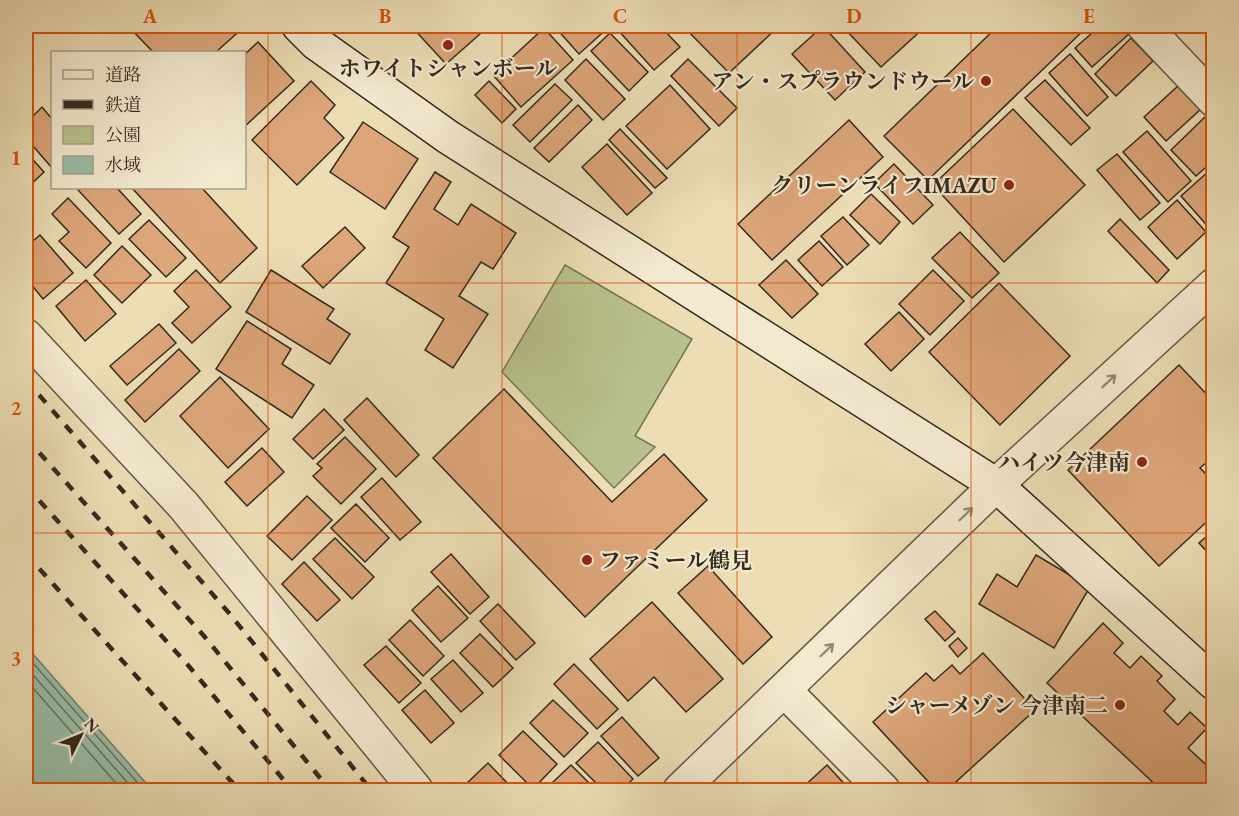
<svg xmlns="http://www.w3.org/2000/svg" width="1239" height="816" font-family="'EB Garamond','Noto Serif JP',serif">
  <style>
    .green { fill: #b8c18d; stroke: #767656; stroke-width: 1.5 }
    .water { fill: #9abda8; stroke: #718271; stroke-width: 1.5 }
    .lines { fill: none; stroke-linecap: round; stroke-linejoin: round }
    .shore { stroke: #667463; stroke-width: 1.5 }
    .building { fill: #dca67a; stroke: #332a1e; stroke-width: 1.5 }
    .street-casing { stroke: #615744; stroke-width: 36 }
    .secondary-casing { stroke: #332a1e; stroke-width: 36 }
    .street { stroke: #f3e9cf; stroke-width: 33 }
    .secondary { stroke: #f3e9cf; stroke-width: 33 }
    .rail { stroke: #332a1e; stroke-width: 4.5; stroke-dasharray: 10 10; stroke-linecap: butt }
    .oneway { stroke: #938a76 }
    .grid { fill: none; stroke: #d6540e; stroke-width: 1.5; stroke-opacity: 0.55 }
    .poi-dot { fill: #8f2418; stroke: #f3e9cf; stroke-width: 2 }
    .labels { text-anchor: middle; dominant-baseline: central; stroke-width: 4.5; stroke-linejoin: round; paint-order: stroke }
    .poi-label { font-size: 22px; font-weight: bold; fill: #332a1e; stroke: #f3e9cf; text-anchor: end }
    .neatline { fill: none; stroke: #d6540e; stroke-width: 2 }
    .grid-label { font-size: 20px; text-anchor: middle; font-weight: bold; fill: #d6540e }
  </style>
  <rect width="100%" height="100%" fill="#ecddb5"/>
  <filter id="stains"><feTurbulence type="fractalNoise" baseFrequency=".00333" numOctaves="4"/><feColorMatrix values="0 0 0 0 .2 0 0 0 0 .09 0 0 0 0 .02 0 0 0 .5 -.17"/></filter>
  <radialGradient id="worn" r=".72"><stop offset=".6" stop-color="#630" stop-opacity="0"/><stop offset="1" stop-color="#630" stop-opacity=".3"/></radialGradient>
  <polygon class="green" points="565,265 692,339 635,436 655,447 614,488 502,372"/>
  <polygon class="water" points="26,646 152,790 26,790"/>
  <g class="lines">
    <g class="shore">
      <polyline points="26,655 144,790"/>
      <polyline points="26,667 134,790"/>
      <polyline points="26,680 122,790"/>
    </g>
  </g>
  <g class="building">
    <polygon points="128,26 245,26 216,52 153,52"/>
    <polygon points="411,26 489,26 446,64"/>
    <polygon points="554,26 610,26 579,54"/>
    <polygon points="621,26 660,26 680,47 654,70 617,29"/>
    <polygon points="683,26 779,26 729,73"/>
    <polygon points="823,26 865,72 835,100 792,54"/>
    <polygon points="842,26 926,26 881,67"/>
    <polygon points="998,26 1088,26 928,180 884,136"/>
    <polygon points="1100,26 1121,26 1129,34 1092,67 1075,48"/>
    <polygon points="1205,26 1214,26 1214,32 1212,33"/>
    <polygon points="544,28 573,60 521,107 493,75"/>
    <polygon points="610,33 648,72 629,91 591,51"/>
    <polygon points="1131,38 1153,61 1116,96 1095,74"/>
    <polygon points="258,42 294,81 244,127 244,55"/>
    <polygon points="1070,54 1108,97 1087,116 1049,73"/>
    <polygon points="586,59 625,99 603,120 565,80"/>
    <polygon points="688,59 737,108 719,126 671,76"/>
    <polygon points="1045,80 1090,128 1071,145 1025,98"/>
    <polygon points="311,81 335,105 324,118 344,138 297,185 252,140"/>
    <polygon points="489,81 516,109 502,123 475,95"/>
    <polygon points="555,84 572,100 530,142 513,125"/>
    <polygon points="670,85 710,129 667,169 626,126"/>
    <polygon points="1179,85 1201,109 1166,141 1144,117"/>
    <polygon points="578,105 592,120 549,162 534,148"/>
    <polygon points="42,107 52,119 52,168 26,138 26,123"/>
    <polygon points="1013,109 1085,185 1004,262 933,185"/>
    <polygon points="1207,115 1214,122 1214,160 1196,176 1171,150"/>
    <polygon points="849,120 883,157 772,260 738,224"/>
    <polygon points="363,122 418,159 385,209 330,172"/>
    <polygon points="620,129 667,178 655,188 609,140"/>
    <polygon points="1147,131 1191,181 1168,202 1123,152"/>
    <polygon points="607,144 652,193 627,215 582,167"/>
    <polygon points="26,152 44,172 26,189"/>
    <polygon points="1117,154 1160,203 1140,220 1097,170"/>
    <polygon points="894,164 933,205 913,224 874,183"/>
    <polygon points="1210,170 1214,175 1212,231 1181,196"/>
    <polygon points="435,172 451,182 434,209 458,225 471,204 516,233 493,269 481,262 459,296 488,314 453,368 425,350 444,319 386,283 409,247 393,237"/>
    <polygon points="81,188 117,188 141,214 119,234 78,190"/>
    <polygon points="132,188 202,188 257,248 220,283"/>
    <polygon points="871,194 900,222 880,244 850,215"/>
    <polygon points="68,198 111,243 86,268 59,241 69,232 52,214"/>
    <polygon points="1177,200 1206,232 1177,259 1148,227"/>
    <polygon points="843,217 869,245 847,265 821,236"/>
    <polygon points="1120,219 1169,270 1157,283 1108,231"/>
    <polygon points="149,220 186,258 166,277 129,239"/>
    <polygon points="345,227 365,248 323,288 302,266"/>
    <polygon points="960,232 999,273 972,298 932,258"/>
    <polygon points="40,235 73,273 43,299 26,278 26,247"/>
    <polygon points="819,241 843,267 822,286 798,260"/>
    <polygon points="122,246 151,275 122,303 94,275"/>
    <polygon points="786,260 818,294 792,318 759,285"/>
    <polygon points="196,270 231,307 192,343 172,323 189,307 174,291"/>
    <polygon points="271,270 334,309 327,319 350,334 330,364 246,312"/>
    <polygon points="933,270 964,301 930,335 899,304"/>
    <polygon points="86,280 116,314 85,341 56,306"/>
    <polygon points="999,283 1070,356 1000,425 929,352"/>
    <polygon points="899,312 924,339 891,371 865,344"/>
    <polygon points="247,321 291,349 282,364 314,385 292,418 216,369"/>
    <polygon points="159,324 176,343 127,385 110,366"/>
    <polygon points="179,349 200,371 145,422 125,400"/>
    <polygon points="1179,365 1214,402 1214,456 1200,468 1214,482 1214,515 1159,566 1068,470"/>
    <polygon points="220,377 269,429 228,468 180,416"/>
    <polygon points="504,389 612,502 664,454 707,500 585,617 433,458"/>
    <polygon points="367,398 419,455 396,477 344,420"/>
    <polygon points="324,409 344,430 313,459 293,439"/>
    <polygon points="345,437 376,469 341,504 313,476 322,468 317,464"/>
    <polygon points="262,448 284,472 247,506 225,482"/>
    <polygon points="382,478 421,522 400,540 361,497"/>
    <polygon points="307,496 332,520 292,560 267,536"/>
    <polygon points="356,504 389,538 365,562 331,528"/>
    <polygon points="1214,530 1214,559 1199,543"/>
    <polygon points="335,538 374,577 352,599 313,559"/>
    <polygon points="451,554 489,597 470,614 431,572"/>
    <polygon points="1036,555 1090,587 1054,648 979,604 997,574 1017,587"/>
    <polygon points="304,562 340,600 317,621 282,584"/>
    <polygon points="708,566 772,637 743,664 678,593"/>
    <polygon points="438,586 468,618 441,642 412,610"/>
    <polygon points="652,602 723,679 686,712 654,677 628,701 590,659"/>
    <polygon points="498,604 535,643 516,660 480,621"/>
    <polygon points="935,611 955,632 945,641 925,619"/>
    <polygon points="410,620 444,656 423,676 389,640"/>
    <polygon points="1103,623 1123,643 1114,653 1130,668 1141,656 1162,676 1157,681 1175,699 1164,711 1178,725 1190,712 1207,728 1188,748 1214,772 1214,790 1161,790 1047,683"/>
    <polygon points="480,634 513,668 493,687 460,653"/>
    <polygon points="958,638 967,648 958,657 949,646"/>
    <polygon points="386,646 421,683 399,703 364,665"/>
    <polygon points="983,653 1035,710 947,790 936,790 873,722 926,673 934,681 952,665 960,674"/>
    <polygon points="453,660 483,693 461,712 431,679"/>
    <polygon points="574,664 618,709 597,729 554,684"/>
    <polygon points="425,690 454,723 431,743 402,710"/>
    <polygon points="553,700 588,733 564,757 530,723"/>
    <polygon points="622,717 659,758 638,776 601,736"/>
    <polygon points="523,731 557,764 533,789 499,755"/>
    <polygon points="598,742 633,779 621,790 603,790 576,763"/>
    <polygon points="488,763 514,790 467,790 463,787"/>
    <polygon points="571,765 596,790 558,790 551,784"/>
    <polygon points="827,765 850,790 800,790"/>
  </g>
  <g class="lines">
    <g class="street-casing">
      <g id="street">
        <polyline points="1144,26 1214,100"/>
        <polyline points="26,336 184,506 416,790"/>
        <polyline points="785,691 883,790"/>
        <polyline points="680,790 996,485 1214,285"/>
      </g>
    </g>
    <g class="secondary-casing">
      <polyline id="secondary" points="299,26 316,43 448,137 996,485 1214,683"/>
    </g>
    <use href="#street" class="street"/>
    <use href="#secondary" class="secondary"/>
    <g class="rail">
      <polyline points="26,380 229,613 371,790"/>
      <polyline points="26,438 204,636 330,790"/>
      <polyline points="26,486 187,664 292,790"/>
      <polyline points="26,554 239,790"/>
    </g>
  </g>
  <defs><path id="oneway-shaft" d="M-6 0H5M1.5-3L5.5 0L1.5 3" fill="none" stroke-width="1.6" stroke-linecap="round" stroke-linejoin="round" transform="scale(1.5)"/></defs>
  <g class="oneway">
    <use href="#oneway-shaft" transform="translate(1109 381) rotate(-43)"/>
    <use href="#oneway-shaft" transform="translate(966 514) rotate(-44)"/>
    <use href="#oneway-shaft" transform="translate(827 650) rotate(-44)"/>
  </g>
  <path class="grid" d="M268 26V790M502 26V790M737 26V790M971 26V790M26 283H1214M26 533H1214"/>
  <g class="poi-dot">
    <circle cx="448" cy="45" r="6"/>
    <circle cx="986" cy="81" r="6"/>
    <circle cx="1009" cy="185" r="6"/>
    <circle cx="1142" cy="462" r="6"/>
    <circle cx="587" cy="560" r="6"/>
    <circle cx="1120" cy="705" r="6"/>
  </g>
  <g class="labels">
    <g class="poi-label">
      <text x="448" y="68" text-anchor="middle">ホワイトシャンボール</text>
      <text x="974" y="81">アン・スプラウンドウール</text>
      <text x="997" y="185">クリーンライフIMAZU</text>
      <text x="1130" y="462">ハイツ今津南</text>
      <text x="599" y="560" text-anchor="start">ファミール鶴見</text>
      <text x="1108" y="705">シャーメゾン 今津南二</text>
    </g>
  </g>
  <rect width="1239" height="816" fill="none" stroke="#ecddb5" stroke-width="66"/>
  <rect x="51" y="51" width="195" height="138" fill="#f3e9cf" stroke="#a69d88" stroke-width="1.5"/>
  <rect x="63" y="70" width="30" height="9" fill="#f3e9cf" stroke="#a69d88" stroke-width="1.5"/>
  <text x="105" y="81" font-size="18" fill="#332a1e">道路</text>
  <rect x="63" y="100" width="30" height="9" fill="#332a1e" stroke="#a69d88" stroke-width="1.5"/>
  <text x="105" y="111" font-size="18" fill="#332a1e">鉄道</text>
  <rect x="63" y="126" width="30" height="18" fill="#b8c18d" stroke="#a69d88" stroke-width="1.5"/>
  <text x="105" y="141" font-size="18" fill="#332a1e">公園</text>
  <rect x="63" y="156" width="30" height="18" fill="#9abda8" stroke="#a69d88" stroke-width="1.5"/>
  <text x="105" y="171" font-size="18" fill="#332a1e">水域</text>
  <g transform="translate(81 735) rotate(47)" stroke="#f3e9cf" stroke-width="4.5" paint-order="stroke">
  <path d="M0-4.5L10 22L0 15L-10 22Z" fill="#332a1e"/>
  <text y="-9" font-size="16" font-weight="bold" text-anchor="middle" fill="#332a1e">N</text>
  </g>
  <rect x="33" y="33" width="1173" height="750" class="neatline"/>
  <g class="grid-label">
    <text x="150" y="23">A</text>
    <text x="385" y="23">B</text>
    <text x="620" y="23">C</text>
    <text x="854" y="23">D</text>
    <text x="1089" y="23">E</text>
    <text x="16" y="165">1</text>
    <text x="16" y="415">2</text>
    <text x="16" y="665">3</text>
  </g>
  <rect width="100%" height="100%" filter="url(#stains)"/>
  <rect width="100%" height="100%" fill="url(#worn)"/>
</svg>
